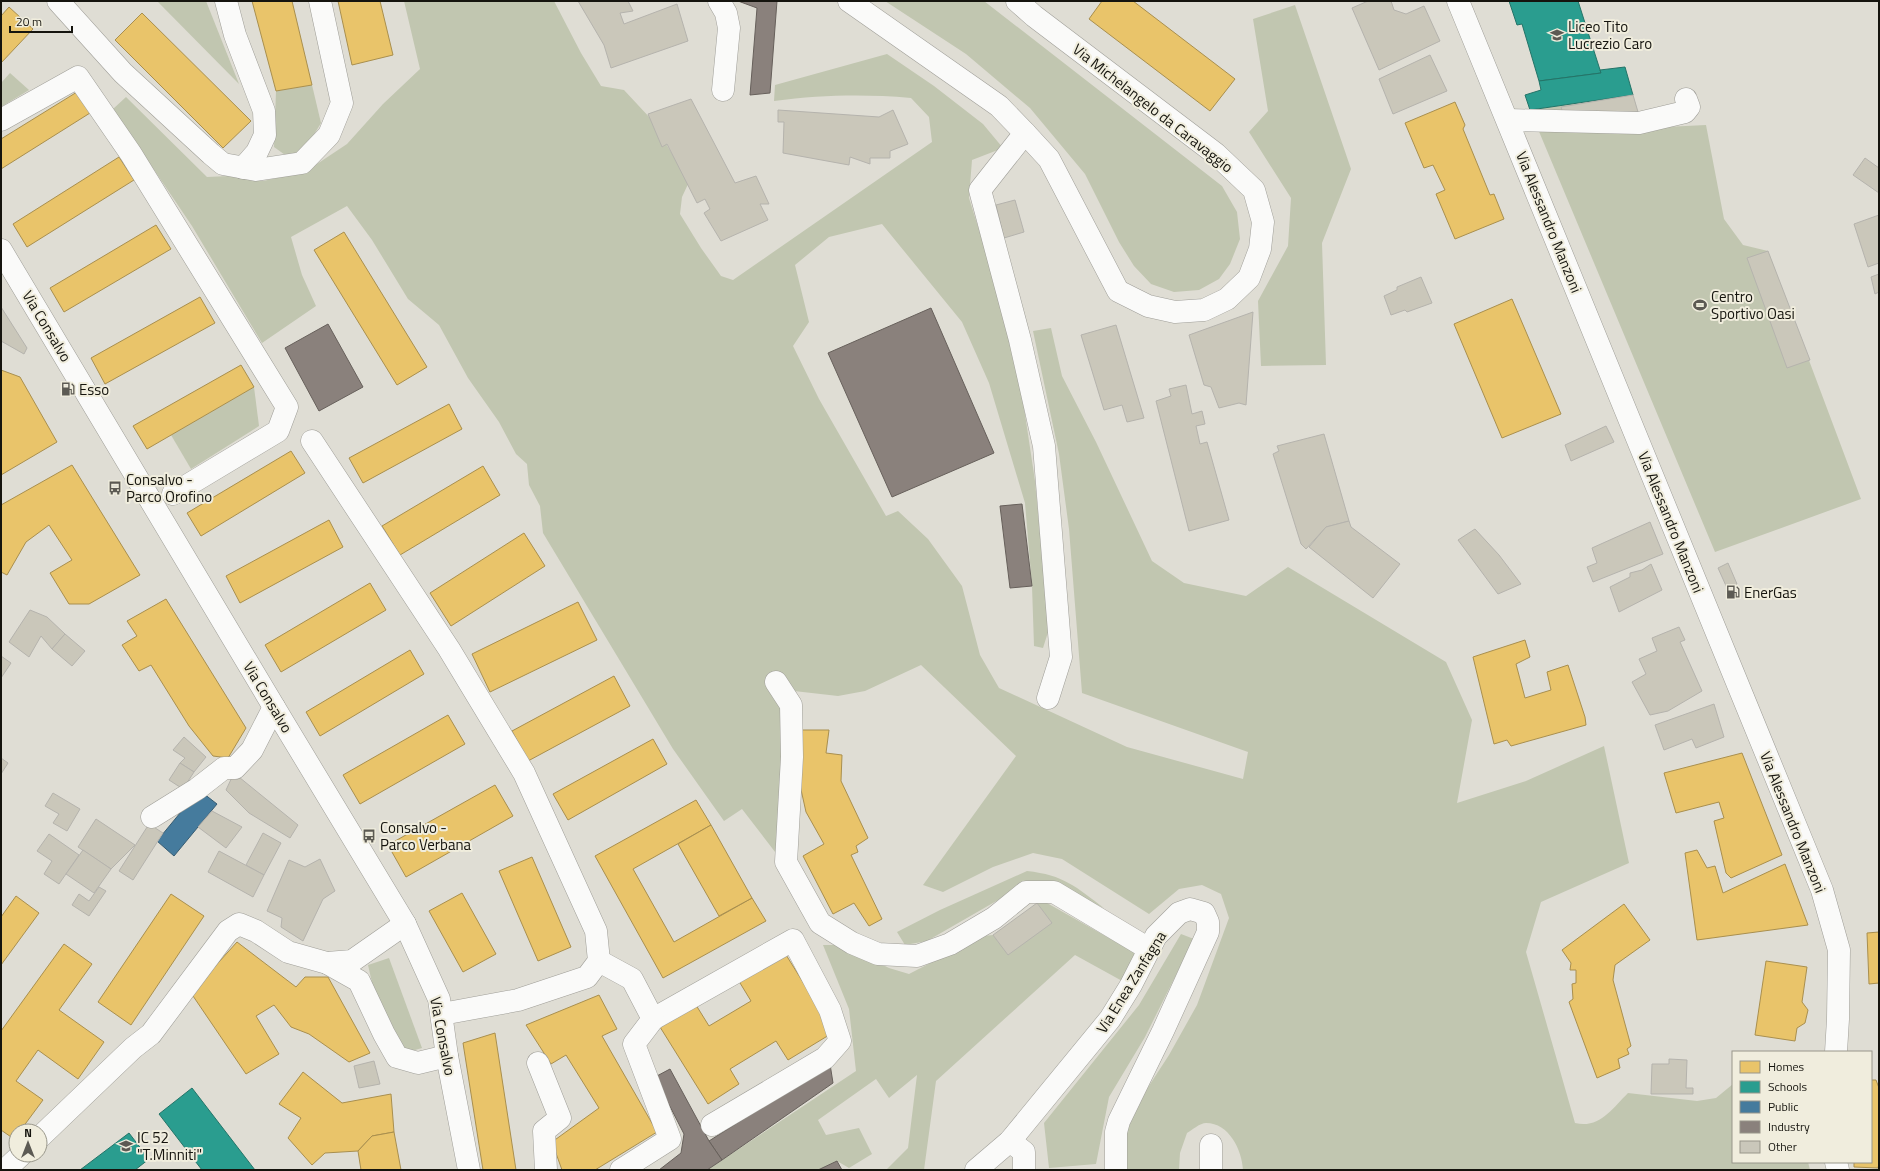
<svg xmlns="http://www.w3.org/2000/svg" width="1880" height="1171" font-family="'Titillium Web',sans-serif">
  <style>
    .green { fill: #c1c6b0 }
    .homes { fill: #e9c46a; stroke: #a98f4e }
    .schools { fill: #2a9d8f; stroke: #247468 }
    .public { fill: #457b9d; stroke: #375c72 }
    .industry { fill: #8a817c; stroke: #67605b }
    .building { fill: #cac7ba; stroke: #b5b3ad }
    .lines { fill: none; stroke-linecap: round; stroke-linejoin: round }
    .minor-casing { stroke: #9f9e98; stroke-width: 23 }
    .major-casing { stroke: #9f9e98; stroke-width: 23 }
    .minor { stroke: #fafaf9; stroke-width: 22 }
    .major { stroke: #fafaf9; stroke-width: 22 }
    .labels { text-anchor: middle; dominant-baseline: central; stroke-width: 4; stroke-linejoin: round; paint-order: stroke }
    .poi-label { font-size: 15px; fill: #15140e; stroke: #f0eddd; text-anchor: start }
    .street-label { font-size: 15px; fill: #15140e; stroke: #f0eddd }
  </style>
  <rect width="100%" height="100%" fill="#dfddd4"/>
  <g class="green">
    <polygon points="157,1 206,1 239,84"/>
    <path d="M404 1H554L581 53 601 86 624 90 651 119 689 182 682 197 680 214 701 248 721 276 733 280 932 142 929 117 911 98C863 94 822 95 774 101L775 85 887 54 934 86 983 124 1003 148 972 160 969 198 1008 323 1023 401 1035 481 1049 629 1043 648 1034 646 1032 586 1025 503 989 383 962 322 882 224 829 237 795 265 809 322 793 346 819 399 886 516 898 511 928 539 962 586 980 655 999 688 1127 747 1243 779 1248 752 1082 693 1069 529 1059 454 1033 331 1051 328 1062 376 1096 442 1152 561 1184 583 1246 596 1288 567 1446 662 1472 720 1457 803 1526 781 1604 746 1629 863 1541 902 1526 952 1575 1123C1599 1129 1612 1109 1628 1093L1697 1101 1716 1098 1733 1084V1162H1808L1810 1170H1243C1242 1150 1229 1123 1206 1123 1200 1123 1192 1130 1187 1133L1180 1153 1179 1170H1119V1132L1169 1055 1197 1005 1229 918 1221 894 1202 885 1179 889 1149 914 1062 859 1033 853 993 867 943 892 923 885 1016 756 921 665 865 691 838 696 794 691 782 861 742 809 724 821 673 749 543 533 540 506 529 485 527 464 516 454 499 422 468 378 439 325 408 299 372 240 347 206 291 237 302 275 316 306 262 343 192 226 113 109 126 97 207 177 229 176 263 181 305 172 347 144 383 104 420 69Z"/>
    <polygon points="885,1 984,1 1222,186 1237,212 1240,239 1230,264 1219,279 1199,290 1174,292 1151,284 1134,266 1119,242 1085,174 1030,108 966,54"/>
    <polygon points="1295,5 1351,169 1322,243 1326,365 1261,366 1258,301 1288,246 1291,198 1249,132 1268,111 1253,19"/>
    <polygon points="10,73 29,90 1,107 1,83"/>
    <polygon points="312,85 321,123 307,146 288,157 274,147 276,91"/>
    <polygon points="1633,95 1638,112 1645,128 1706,125 1724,219 1743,245 1768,251 1861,499 1715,552 1530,110"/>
    <polygon points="254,387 259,426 191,469 171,435"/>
    <path d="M1027 871C1064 875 1076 887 1104 908L1066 890 1012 892 927 941 905 945 897 932 940 910Z"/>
    <polygon points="1037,903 1047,903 1137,954 1124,982 1075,955 936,1081 924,1170 886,1170 908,1148 917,1075 889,1098 876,1079 818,1120 826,1135 859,1128 872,1154 849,1168 837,1161 818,1170 707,1170 856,1071 849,1009 823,945 843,945 889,968 909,974 983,936 993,935 1008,954 1051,922"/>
    <polygon points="1181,934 1194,939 1145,1037 1109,1097 1096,1164 1049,1168 1044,1123 1139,1005"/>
    <polygon points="389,958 422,1048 401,1054 378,1009 368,965"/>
  </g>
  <g class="homes">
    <polygon points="252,1 292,1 312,85 276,91"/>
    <polygon points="338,1 380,1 393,55 352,65"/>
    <polygon points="1102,1 1133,1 1235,79 1210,111 1089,19"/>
    <polygon points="9,7 33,29 1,63 1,16"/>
    <polygon points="142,13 251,121 223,148 115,40"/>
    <polygon points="77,92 90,113 1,169 1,139"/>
    <polygon points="1455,102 1465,125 1463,129 1490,195 1494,194 1504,219 1455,239 1436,194 1445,190 1433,165 1424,168 1405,123"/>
    <polygon points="119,157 134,180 27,247 13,224"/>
    <polygon points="156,225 171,249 64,312 50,288"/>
    <polygon points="344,232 427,367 397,385 314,250"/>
    <polygon points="200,297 215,323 105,384 91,358"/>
    <polygon points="1512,299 1561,414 1502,438 1454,324"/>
    <polygon points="241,365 254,387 147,449 133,426"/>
    <polygon points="1,370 20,377 57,442 1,475"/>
    <polygon points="449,404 462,429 363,483 349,458"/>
    <polygon points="291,451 305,473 201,536 187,513"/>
    <polygon points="72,465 140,575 89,604 69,604 50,573 72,560 49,525 26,542 7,575 1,572 1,505"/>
    <polygon points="483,466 500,495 400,555 382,526"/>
    <polygon points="329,520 343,547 240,603 226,576"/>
    <polygon points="524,533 545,566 451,626 430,593"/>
    <polygon points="370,583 386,610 281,672 265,645"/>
    <polygon points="166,599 246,728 228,758 213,756 189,726 151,665 139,671 122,645 137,636 127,621"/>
    <polygon points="578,602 597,640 490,692 472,654"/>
    <polygon points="1525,640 1530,657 1516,664 1525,698 1551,690 1547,672 1568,665 1585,717 1586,725 1511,746 1507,740 1494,744 1473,657"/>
    <polygon points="410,650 424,674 320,736 306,712"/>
    <polygon points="614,676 630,706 528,761 512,731"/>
    <polygon points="448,715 465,744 360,804 343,775"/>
    <polygon points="799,730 829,730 826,753 842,755 841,781 868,838 856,846 858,852 851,855 882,919 869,926 854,903 833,914 803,856 824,844 806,812 800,785"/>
    <polygon points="653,739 667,764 568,820 553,794"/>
    <polygon points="1742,753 1782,855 1731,878 1726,873 1714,821 1724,818 1719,802 1676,813 1664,773"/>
    <polygon points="495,785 513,816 406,877 388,845"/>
    <polygon points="696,800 711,825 633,869 674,942 752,898 766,921 663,978 595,856"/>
    <polygon points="711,825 752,898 719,916 678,844"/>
    <polygon points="1697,850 1707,868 1715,866 1723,893 1785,864 1808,925 1697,940 1685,853"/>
    <polygon points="532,857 571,947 538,961 499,871"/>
    <polygon points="462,893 496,954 463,972 429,911"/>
    <polygon points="171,894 204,916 131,1025 98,1002"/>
    <polygon points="16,896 39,913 1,965 1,917"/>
    <polygon points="1624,904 1650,940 1615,965 1613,980 1631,1046 1627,1049 1629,1054 1618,1059 1620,1068 1597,1078 1569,1002 1573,999 1572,984 1576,983 1576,970 1570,970 1571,963 1562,950"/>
    <polygon points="1879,932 1879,983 1869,984 1867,933"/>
    <polygon points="237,942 296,987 305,977 328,977 370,1053 349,1062 309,1034 291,1027 274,1005 256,1016 279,1054 246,1074 191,993"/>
    <polygon points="64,944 92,964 59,1010 104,1042 78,1079 38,1050 16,1081 43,1100 20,1131 16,1131 16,1136 14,1139 1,1130 1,1031"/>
    <polygon points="783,950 834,1032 788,1060 776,1041 730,1069 739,1084 708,1104 660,1027 696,1005 709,1026 751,1001 737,978"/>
    <polygon points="1766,961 1807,967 1802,1002 1808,1010 1805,1023 1797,1028 1795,1041 1755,1035"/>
    <polygon points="599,995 617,1029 602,1036 657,1132 595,1170 562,1170 552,1142 599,1108 566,1055 551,1064 526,1025"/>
    <polygon points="495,1033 516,1170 483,1170 463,1043"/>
    <polygon points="303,1072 342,1103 391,1094 394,1132 372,1136 358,1151 325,1153 312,1165 288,1138 301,1118 279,1104"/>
    <polygon points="1871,1080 1876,1080 1879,1088 1879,1163 1878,1168 1854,1167 1854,1162 1871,1162"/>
    <polygon points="394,1132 401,1170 361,1170 358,1151 372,1136"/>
  </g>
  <g class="schools">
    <polygon points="1509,1 1578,1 1601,73 1539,81 1522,24 1517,25"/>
    <polygon points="1625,67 1633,95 1530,110 1525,95 1541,90 1539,81 1601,73 1600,70"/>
    <polygon points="192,1088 255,1170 202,1170 159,1114"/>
    <polygon points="129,1133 149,1159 135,1170 80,1170"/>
  </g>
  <polygon class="public" points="199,790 217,804 174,856 157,841"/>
  <g class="industry">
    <polygon points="738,1 777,1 770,93 750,95 757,8"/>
    <polygon points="931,308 994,453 892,497 828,353"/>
    <polygon points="328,324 363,387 319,411 285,348"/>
    <polygon points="1022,504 1032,586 1010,588 1000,506"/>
    <polygon points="830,1064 833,1083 722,1160 709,1141"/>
    <polygon points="670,1069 709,1141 722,1160 707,1170 659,1170 681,1153 684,1134 655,1077"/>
    <polygon points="837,1161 842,1170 818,1170"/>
  </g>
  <g class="building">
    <polygon points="578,1 628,1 633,11 620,13 624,24 677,4 688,41 611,68 604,45"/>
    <polygon points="1368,1 1391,1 1394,10 1406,14 1424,6 1440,41 1379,70 1352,8"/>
    <polygon points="1430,55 1447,91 1393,114 1379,79"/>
    <polygon points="1633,95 1638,112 1563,113 1561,107"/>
    <polygon points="691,99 735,183 756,176 769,204 760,204 768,220 721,241 704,213 710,209 705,199 697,203 667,144 662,147 648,114"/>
    <polygon points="778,110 879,117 893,110 908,144 890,151 890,158 870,158 870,164 850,157 849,165 783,153 784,122 778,122"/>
    <polygon points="1865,158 1879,168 1879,193 1853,175"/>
    <polygon points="1015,200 1024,232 1004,238 996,205"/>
    <polygon points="1879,215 1879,263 1868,267 1854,224"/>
    <polygon points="1768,251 1810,360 1787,368 1747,258"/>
    <polygon points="1879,274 1879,292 1875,294 1871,277"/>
    <polygon points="1421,277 1432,303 1407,312 1405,310 1391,315 1384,296 1397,290 1397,287"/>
    <polygon points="1,307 27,348 24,354 1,341"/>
    <polygon points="1253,312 1246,405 1239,403 1219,408 1211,387 1204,385 1189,335"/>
    <polygon points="1116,325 1144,418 1127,422 1122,405 1104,410 1081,335"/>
    <polygon points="1186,385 1192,414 1202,411 1205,424 1196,426 1200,444 1207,442 1229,520 1189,531 1156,401 1171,396 1169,389"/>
    <polygon points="1606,426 1614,442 1571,461 1565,445"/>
    <polygon points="1324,434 1349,521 1326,527 1306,549 1301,544 1273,454 1279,451 1277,446"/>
    <polygon points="1349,521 1351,527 1400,564 1373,598 1309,547 1326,527"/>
    <polygon points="1650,522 1663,554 1593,582 1587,567 1597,563 1592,548"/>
    <polygon points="1475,529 1499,555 1521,584 1498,594 1458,540"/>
    <polygon points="1728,563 1737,584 1727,588 1718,568"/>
    <polygon points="1651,564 1662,590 1619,612 1610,587 1630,577 1630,573 1642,570"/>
    <polygon points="30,610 47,617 65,634 52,649 41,636 29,657 9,642"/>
    <polygon points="1679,627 1685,640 1680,642 1702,691 1668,711 1650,715 1632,682 1646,674 1639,659 1657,651 1652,638"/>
    <polygon points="65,634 85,651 72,666 52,649"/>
    <polygon points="1,656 11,663 1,678"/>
    <polygon points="1714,704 1724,737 1696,748 1692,739 1664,750 1655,725"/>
    <polygon points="184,737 206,757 194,772 180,763 185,758 173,750"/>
    <polygon points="1,758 8,763 1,774"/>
    <polygon points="180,763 194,772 183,789 169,780"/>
    <polygon points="234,773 298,825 290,838 249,813 226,790"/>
    <polygon points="53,793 80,809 67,831 53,823 59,814 45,806"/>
    <polygon points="212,811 242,827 226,848 198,827"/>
    <polygon points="96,819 135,845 111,869 78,847"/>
    <polygon points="149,824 163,833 133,880 119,871"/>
    <polygon points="263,833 281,843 264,875 246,865"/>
    <polygon points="49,834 79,855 59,884 44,874 52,861 37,851"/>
    <polygon points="83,850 111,869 94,893 66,874"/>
    <polygon points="219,851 264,875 253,897 208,872"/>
    <polygon points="320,859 335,891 323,899 303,941 281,927 282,918 267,911 289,860 305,867"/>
    <polygon points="99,887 106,891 89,916 72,905 79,894 89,901"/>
    <polygon points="1037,903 1052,923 1008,955 993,935"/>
    <polygon points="1669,1059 1687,1060 1686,1088 1693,1088 1693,1094 1651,1094 1652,1064 1669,1064"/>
    <polygon points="374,1061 380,1084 359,1088 354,1066"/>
  </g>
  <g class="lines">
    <g class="minor-casing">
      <g id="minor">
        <polyline points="58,1 123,73 211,154 223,164 256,170 302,163 329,135 342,103 320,1"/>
        <polyline points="226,1 235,35 264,111 265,135 257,152 243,168"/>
        <polyline points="719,1 726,13 729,28 723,90"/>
        <polyline points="1458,1 1822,890 1839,950 1838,1019 1836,1052"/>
        <polyline points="1,120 78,77 131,154 287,407 278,431 173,494"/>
        <polyline points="1508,120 1639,123 1685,112 1689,107 1686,99"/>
        <polyline points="1025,133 980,190 1020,340 1044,446 1061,657 1048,698"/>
        <polyline points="1,250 274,707 405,924 439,999 447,1056 469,1170"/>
        <polyline points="312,441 449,649 524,773 596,931 599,961 587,977 518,1000 442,1014"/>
        <polyline points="776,682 791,705 792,757 786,862 820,923 852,943 878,954 917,956 950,944 994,918 1026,892 1054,892 1149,949"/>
        <polyline points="152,817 197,789 224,768 235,768 252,750 274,707"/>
        <polyline points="599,961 632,979 653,1019 793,940 830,1010 840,1041 825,1058 712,1125"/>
        <polyline points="327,963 352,961 405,924"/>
        <polyline points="538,1063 560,1118 544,1131 546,1170"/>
        <polyline points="40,1137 133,1048 151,1034 228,931 239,924 256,931 288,952 327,963 359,981 384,1034 397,1057 418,1063 447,1056"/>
        <polyline points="1010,1141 1024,1152 1024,1170"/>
        <polyline points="1836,1162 1838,1170"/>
        <polyline points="5,1170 21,1155"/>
        <polyline points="621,1170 670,1139 634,1044 653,1019"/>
        <polyline points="976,1170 1010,1141 1110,1019 1131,985 1156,936 1179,913 1190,909 1204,913 1208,922 1208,932 1163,1031 1119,1121 1116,1132 1116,1170"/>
        <polyline points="1211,1170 1211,1145"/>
      </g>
    </g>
    <g class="major-casing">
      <polyline id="major" points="849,1 999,106 1025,133 1049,159 1118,291 1148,306 1175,312 1204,310 1227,299 1249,278 1260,249 1263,222 1254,190 1216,154 1034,16 1017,1"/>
    </g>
    <use href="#minor" class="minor"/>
    <use href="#major" class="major"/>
  </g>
  <defs>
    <g id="school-bare" transform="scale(1.08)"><path d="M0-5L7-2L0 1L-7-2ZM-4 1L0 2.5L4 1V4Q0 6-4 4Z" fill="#5c5a53" stroke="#f0eddd" stroke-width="2.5" paint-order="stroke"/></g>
    <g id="stadium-bare" transform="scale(1.08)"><path d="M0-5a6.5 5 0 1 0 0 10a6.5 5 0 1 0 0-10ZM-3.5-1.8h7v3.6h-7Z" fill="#5c5a53" stroke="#f0eddd" stroke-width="2.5" paint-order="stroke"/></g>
    <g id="fuel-bare" transform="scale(1.08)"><path d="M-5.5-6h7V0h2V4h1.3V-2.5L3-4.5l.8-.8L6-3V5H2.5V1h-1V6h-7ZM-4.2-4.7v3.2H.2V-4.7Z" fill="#5c5a53" stroke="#f0eddd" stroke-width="2.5" paint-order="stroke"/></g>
    <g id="bus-bare" transform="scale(1.08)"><path d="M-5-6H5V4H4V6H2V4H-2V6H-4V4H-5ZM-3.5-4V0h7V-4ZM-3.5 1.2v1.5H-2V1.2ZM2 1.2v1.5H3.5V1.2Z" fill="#5c5a53" stroke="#f0eddd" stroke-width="2.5" paint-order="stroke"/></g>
  </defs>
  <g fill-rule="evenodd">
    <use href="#school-bare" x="1557" y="35"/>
    <use href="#stadium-bare" x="1700" y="305"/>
    <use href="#fuel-bare" x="68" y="389"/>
    <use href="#bus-bare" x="115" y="488"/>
    <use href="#fuel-bare" x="1733" y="592"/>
    <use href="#bus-bare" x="369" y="836"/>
    <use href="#school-bare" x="126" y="1146"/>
  </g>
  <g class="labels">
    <g class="poi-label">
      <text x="1568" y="26">Liceo Tito<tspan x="1568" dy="17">Lucrezio Caro</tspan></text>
      <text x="1711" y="296">Centro<tspan x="1711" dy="17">Sportivo Oasi</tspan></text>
      <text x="79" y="389">Esso</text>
      <text x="126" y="479">Consalvo -<tspan x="126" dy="17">Parco Orofino</tspan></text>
      <text x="1744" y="592">EnerGas</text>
      <text x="380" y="827">Consalvo -<tspan x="380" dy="17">Parco Verbana</tspan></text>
      <text x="137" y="1137">IC 52<tspan x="137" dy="17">"T.Minniti"</tspan></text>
    </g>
    <g class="street-label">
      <text transform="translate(1153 108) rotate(38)">Via Michelangelo da Caravaggio</text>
      <text transform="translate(1549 222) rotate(68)">Via Alessandro Manzoni</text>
      <text transform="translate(47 326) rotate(59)">Via Consalvo</text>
      <text transform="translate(1671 522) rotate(68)">Via Alessandro Manzoni</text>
      <text transform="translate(268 697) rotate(59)">Via Consalvo</text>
      <text transform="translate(1793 822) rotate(68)">Via Alessandro Manzoni</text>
      <text transform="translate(1131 982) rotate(-58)">Via Enea Zanfagna</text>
      <text transform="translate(443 1036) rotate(79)">Via Consalvo</text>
    </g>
  </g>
  <rect width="1880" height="1171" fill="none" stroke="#15140e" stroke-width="4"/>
  <rect x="1732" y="1051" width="140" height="112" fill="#f0eddd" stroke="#98968a"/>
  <rect x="1740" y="1061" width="20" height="12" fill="#e9c46a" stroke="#98968a"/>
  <text x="1768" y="1071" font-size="12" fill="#15140e">Homes</text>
  <rect x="1740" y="1081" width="20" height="12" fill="#2a9d8f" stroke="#98968a"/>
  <text x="1768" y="1091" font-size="12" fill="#15140e">Schools</text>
  <rect x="1740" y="1101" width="20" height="12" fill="#457b9d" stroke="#98968a"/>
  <text x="1768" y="1111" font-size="12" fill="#15140e">Public</text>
  <rect x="1740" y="1121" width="20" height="12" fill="#8a817c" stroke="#98968a"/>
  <text x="1768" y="1131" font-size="12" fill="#15140e">Industry</text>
  <rect x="1740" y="1141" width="20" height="12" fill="#cac7ba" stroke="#98968a"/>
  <text x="1768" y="1151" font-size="12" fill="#15140e">Other</text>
  <g transform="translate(28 1143)"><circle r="19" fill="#f0eddd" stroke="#98968a"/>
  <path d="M0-3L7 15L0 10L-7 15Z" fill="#5c5a53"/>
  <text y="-6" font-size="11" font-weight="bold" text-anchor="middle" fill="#15140e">N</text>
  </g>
  <path d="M10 26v6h62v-6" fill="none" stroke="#15140e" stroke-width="2"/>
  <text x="16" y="26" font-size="12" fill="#15140e" stroke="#f0eddd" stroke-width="3" paint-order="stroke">20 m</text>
</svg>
